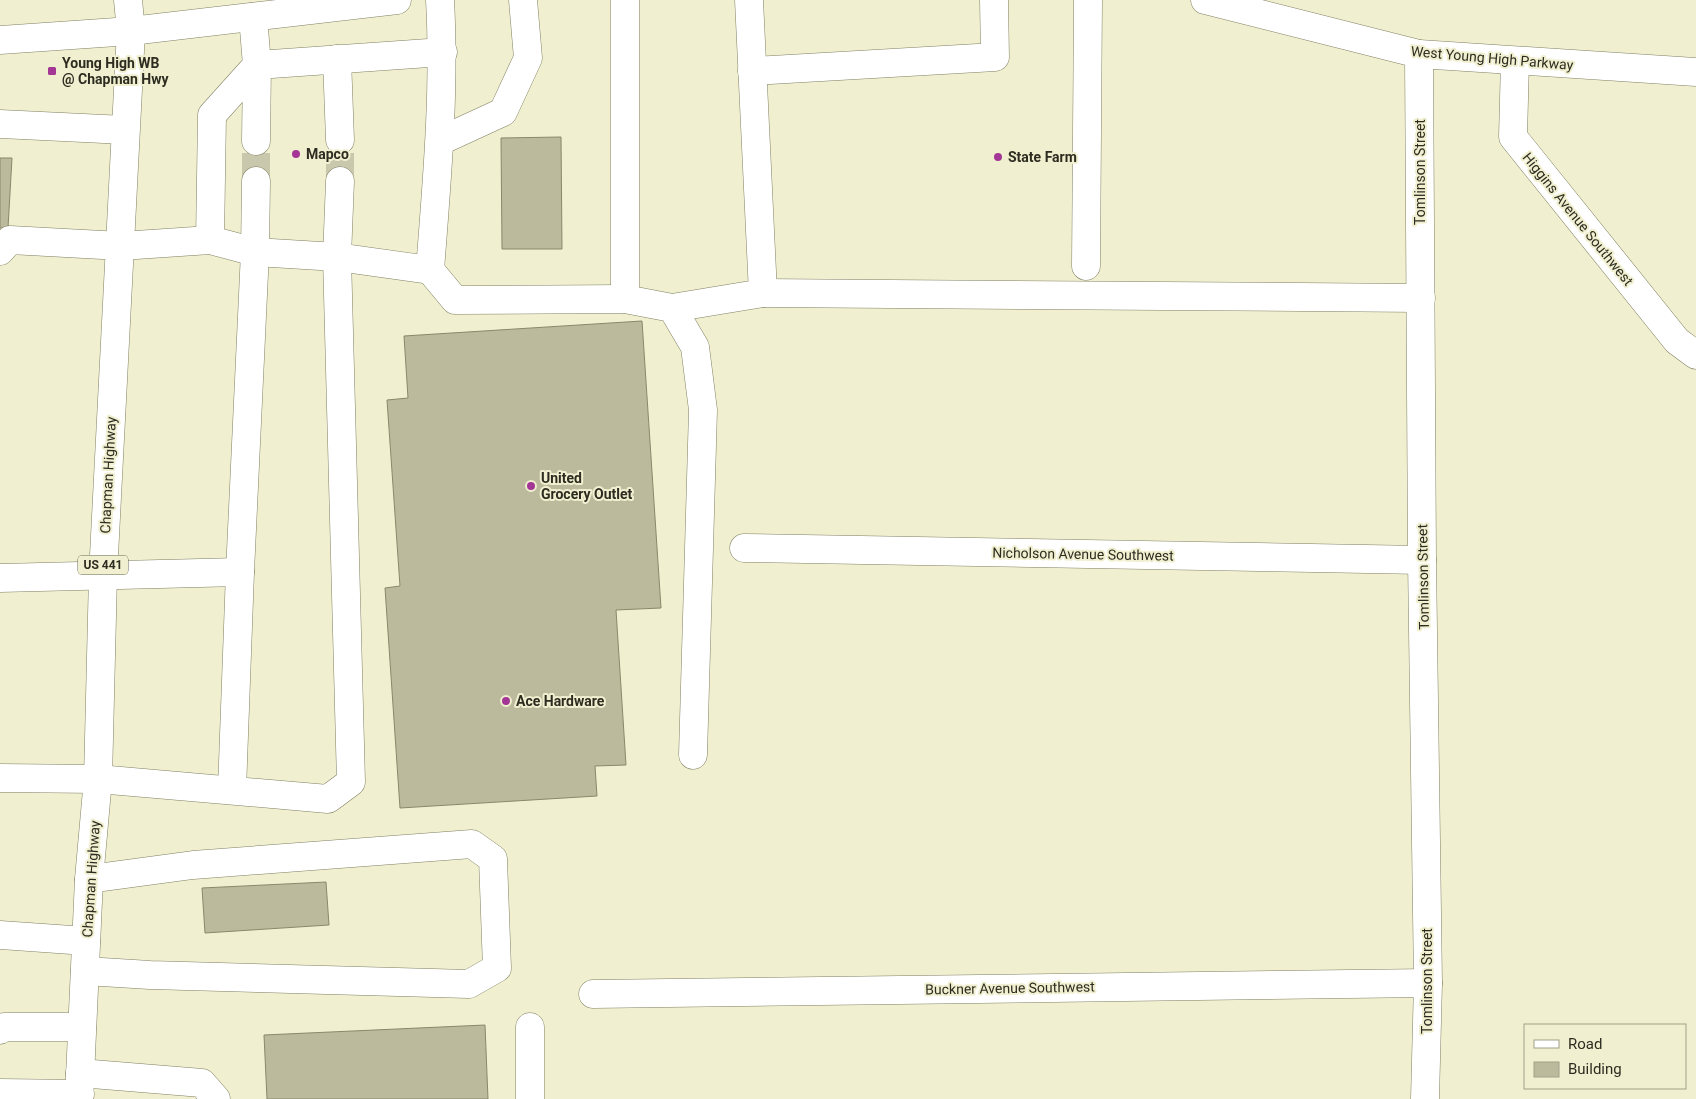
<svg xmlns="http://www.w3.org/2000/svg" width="1696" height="1099" font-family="Roboto,sans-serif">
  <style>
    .building { fill: #bbba9c; stroke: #89886b }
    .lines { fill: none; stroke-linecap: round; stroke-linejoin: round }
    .minor-tunnel { stroke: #c9c8ad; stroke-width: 28; stroke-dasharray: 28 14; stroke-linecap: butt }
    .minor-casing { stroke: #818063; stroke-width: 29 }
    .highway-casing { stroke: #818063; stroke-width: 29 }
    .minor { stroke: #fff; stroke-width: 28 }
    .highway { stroke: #fff; stroke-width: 28 }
    .poi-dot { fill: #a43695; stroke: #f0efd0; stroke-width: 2 }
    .labels { text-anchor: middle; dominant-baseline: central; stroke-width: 4; stroke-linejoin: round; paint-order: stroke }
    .shield { fill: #f0efd0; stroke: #686655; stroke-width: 1 }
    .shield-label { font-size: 12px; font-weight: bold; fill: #2d2c20 }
    .street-label { font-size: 14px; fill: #2d2c20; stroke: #f0efd0 }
    .poi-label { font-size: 14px; font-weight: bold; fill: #2d2c20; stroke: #f0efd0; text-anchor: start }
  </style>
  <rect width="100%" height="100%" fill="#f0efd0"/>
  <g class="building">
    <polygon points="561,137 562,249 502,249 501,138"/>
    <polygon points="0,158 12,158 8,228 0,228"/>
    <polygon points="642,321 661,608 616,610 626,765 595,766 597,796 400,808 385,588 400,586 387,400 408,398 404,336"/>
    <polygon points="326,882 329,925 205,933 202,888"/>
    <polygon points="485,1025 488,1099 267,1099 264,1035"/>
  </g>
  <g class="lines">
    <g class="minor-tunnel">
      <polyline points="256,181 256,141"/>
      <polyline points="340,181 340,140"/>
    </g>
    <g class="minor-casing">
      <g id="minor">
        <polyline points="1205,0 1419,54 1696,72"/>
        <polyline points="0,40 131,31 397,0"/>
        <polyline points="1419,54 1422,560 1428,983 1425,1099"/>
        <polyline points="337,59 340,140"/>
        <polyline points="1515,61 1513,137 1677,341 1696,355"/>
        <polyline points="752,71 995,57 994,0"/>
        <polyline points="0,124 125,130"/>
        <polyline points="256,141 257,65 443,52"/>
        <polyline points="440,141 503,112 528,58 523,0"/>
        <polyline points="340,181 337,257 430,270 455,300 625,299 672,308 695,347 703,410 693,755"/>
        <polyline points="210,240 212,115 257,65 253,17"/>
        <polyline points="0,251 10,240 121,246 210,240 255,252 337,257 351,782 328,799 98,779 0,778"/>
        <polyline points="1086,266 1088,0"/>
        <path d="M430 270C437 180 445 90 440 0"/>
        <polyline points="763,293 1421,298"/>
        <polyline points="625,299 625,0"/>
        <polyline points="672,308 763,293 749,0"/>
        <polyline points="744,548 1422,560"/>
        <polyline points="0,578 240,572"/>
        <polyline points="232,790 240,572 255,252 256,181"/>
        <polyline points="0,935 86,941"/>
        <polyline points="85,971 150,975 469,984 497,968 493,859 472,844 193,865 89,879"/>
        <polyline points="593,994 1428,983"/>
        <polyline points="0,1030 4,1027 82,1027"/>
        <polyline points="80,1073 202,1083 216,1099"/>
        <polyline points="0,1093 80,1094"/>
        <polyline points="530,1099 530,1027"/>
      </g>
    </g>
    <g class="highway-casing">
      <polyline id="highway" points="79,1099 89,879 98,779 103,575 131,31 128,0"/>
    </g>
    <use href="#minor" class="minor"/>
    <use href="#highway" class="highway"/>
  </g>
  <g class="poi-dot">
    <rect x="47" y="66" width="10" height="10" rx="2.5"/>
    <circle cx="296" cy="154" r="5"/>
    <circle cx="998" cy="157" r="5"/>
    <circle cx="531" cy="486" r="5"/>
    <circle cx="506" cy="701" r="5"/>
  </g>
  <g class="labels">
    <rect class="shield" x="78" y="555.5" width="50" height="19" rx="4"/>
    <g class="shield-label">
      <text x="103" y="565">US 441</text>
    </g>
    <g class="street-label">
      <text transform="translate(1492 58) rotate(5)">West Young High Parkway</text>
      <text transform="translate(1420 172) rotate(-90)">Tomlinson Street</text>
      <text transform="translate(1578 219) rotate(51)">Higgins Avenue Southwest</text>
      <text transform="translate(108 475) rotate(-87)">Chapman Highway</text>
      <text transform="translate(1083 554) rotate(1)">Nicholson Avenue Southwest</text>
      <text transform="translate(1423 577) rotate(-91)">Tomlinson Street</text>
      <text transform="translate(91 879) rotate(-86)">Chapman Highway</text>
      <text transform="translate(1427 981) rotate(-90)">Tomlinson Street</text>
      <text transform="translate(1010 988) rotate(-1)">Buckner Avenue Southwest</text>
    </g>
    <g class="poi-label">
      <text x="62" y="63">Young High WB<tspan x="62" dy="16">@ Chapman Hwy</tspan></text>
      <text x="306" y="154">Mapco</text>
      <text x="1008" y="157">State Farm</text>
      <text x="541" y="478">United<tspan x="541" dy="16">Grocery Outlet</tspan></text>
      <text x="516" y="701">Ace Hardware</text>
    </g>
  </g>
  <rect x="1524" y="1024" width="162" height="65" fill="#f0efd0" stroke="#a2a18a"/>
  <rect x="1534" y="1040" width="25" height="8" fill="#ffffff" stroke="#a2a18a"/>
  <text x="1568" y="1049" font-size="15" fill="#2d2c20">Road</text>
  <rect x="1534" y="1062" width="25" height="15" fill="#bbba9c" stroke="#a2a18a"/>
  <text x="1568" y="1074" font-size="15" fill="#2d2c20">Building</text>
</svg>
